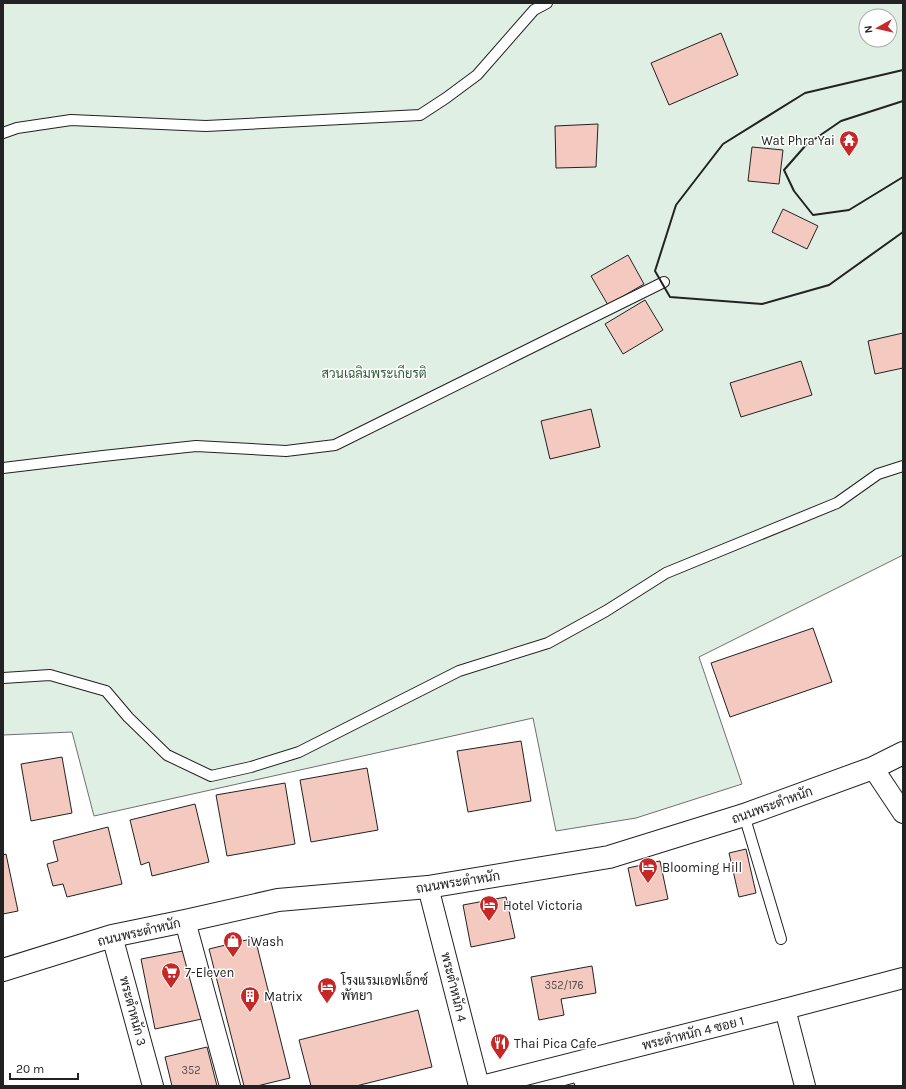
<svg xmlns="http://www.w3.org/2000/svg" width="906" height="1089" font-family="Karla,Sarabun,sans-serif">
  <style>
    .green { fill: #e0efe3; stroke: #6f6f6f; fill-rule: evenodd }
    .building { fill: #f3c9c0; stroke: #222 }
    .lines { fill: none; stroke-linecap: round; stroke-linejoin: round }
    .lane-casing { stroke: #222; stroke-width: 12 }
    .street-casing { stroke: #222; stroke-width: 22 }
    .secondary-casing { stroke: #222; stroke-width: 24 }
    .lane { stroke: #fff; stroke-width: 10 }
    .street { stroke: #fff; stroke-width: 20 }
    .secondary { stroke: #fff; stroke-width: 22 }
    .wall { stroke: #222; stroke-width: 2 }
    .labels { text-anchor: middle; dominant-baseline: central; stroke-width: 3; stroke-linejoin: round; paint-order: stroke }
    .number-label { font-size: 11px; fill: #564c4a }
    .poi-label { font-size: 13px; fill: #222; stroke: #fff; text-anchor: start }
    .park-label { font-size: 13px; fill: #2f5e38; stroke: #fff }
    .street-label { font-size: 13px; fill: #222; stroke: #fff }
  </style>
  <rect width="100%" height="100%" fill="#fff"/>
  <path class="green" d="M3 3H903V555L699 657 742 784 636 818 556 831 533 718 94 816 72 732 3 735ZM866 16H890V40H866Z"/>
  <g class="building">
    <polygon points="721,33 738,75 669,105 651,63"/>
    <polygon points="598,124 596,167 556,168 555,126"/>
    <polygon points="752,147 783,150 779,184 748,181"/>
    <polygon points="783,209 818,226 807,249 772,232"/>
    <polygon points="628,255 644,284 608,305 591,276"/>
    <polygon points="645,300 663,330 623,354 605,324"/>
    <polygon points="903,333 903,368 875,374 868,341"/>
    <polygon points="801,361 812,395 741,417 730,383"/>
    <polygon points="591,409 600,447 550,459 541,421"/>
    <polygon points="813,628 832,682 730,717 711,663"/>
    <polygon points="521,741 531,801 468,812 457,751"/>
    <polygon points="62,757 72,813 31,821 21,764"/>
    <polygon points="367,768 378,830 311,842 300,780"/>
    <polygon points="285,783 295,844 227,856 216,795"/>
    <polygon points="195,804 209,862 152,876 149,862 141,865 130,820"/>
    <polygon points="108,827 122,884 67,897 63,884 53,886 47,864 58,861 53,841"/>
    <polygon points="746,849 756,893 739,897 729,853"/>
    <polygon points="6,854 18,911 3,914 3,855"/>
    <polygon points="660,861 668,899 636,906 628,868"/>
    <polygon points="506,897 515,938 471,947 463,905"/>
    <polygon points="255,938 290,1078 257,1086 244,1086 209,949"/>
    <polygon points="188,950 202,1019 155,1029 141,959"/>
    <polygon points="592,966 596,993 561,999 564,1015 539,1020 531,977"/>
    <polygon points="418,1010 432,1067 356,1086 311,1086 299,1040"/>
    <polygon points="207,1047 217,1086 172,1086 165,1057"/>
    <polygon points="574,1083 575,1086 563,1086"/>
  </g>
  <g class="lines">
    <g class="lane-casing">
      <g id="lane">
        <polyline points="3,133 17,128 71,120 206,126 420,115 446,98 477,75 534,10 547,3"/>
        <polyline points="3,468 103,456 196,446 286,451 335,445 664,282"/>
        <polyline points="3,678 50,675 106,691 128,717 167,755 211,776 251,767 299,752 459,671 548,643 606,611 666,573 837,503 878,474 903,466"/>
        <polyline points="744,815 781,939"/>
      </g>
    </g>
    <g class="street-casing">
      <g id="street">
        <polyline points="873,768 903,813"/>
        <polyline points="428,887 479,1086"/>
        <polyline points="185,921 230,1086"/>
        <polyline points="112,936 153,1086"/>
        <polyline points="785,1009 805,1086"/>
        <polyline points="482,1086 785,1009 903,978"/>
      </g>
    </g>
    <g class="secondary-casing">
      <polyline id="secondary" points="3,970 112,936 185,921 278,900 428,887 609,857 744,815 873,768 903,753"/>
    </g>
    <use href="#lane" class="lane"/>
    <use href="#street" class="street"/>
    <use href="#secondary" class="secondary"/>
    <g class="wall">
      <polyline points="903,70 805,93 723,144 676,205 655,271 670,297 762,304 829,285 903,232"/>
      <polyline points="903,101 841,121 806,145 784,170 794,191 813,215 849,210 903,177"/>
    </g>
  </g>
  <defs>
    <g id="temple-pin" transform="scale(1)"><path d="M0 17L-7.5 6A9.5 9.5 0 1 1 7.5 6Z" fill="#c62828" stroke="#fff"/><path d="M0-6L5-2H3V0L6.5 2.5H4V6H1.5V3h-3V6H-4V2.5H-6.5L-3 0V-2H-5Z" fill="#fff"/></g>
    <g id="hotel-pin" transform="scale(1)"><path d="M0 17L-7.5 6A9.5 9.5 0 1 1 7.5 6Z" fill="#c62828" stroke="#fff"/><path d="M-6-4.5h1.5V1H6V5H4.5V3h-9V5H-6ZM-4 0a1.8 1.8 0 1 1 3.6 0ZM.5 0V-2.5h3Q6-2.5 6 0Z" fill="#fff"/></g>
    <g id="shop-pin" transform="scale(1)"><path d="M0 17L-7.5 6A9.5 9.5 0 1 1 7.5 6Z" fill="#c62828" stroke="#fff"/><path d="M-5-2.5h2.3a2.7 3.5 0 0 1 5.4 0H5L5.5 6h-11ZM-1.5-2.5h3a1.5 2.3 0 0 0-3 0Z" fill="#fff"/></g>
    <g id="supermarket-pin" transform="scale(1)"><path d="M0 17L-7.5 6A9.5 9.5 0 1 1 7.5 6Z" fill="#c62828" stroke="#fff"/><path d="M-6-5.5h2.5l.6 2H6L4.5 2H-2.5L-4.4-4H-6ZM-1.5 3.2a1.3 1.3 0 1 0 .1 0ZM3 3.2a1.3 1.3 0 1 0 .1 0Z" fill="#fff"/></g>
    <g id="building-pin" transform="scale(1)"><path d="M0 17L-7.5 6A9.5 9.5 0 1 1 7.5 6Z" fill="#c62828" stroke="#fff"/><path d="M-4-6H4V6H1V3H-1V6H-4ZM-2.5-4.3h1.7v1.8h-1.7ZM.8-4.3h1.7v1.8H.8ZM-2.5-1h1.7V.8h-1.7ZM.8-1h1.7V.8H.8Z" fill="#fff"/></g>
    <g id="restaurant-pin" transform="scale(1)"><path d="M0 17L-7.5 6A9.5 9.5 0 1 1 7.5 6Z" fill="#c62828" stroke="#fff"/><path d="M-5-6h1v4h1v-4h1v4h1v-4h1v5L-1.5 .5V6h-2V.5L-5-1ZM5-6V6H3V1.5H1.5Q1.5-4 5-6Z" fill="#fff"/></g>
  </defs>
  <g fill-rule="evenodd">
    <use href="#temple-pin" x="849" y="140"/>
    <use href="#hotel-pin" x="648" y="867"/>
    <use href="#hotel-pin" x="489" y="905"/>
    <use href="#shop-pin" x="233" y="941"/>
    <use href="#supermarket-pin" x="171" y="972"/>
    <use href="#hotel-pin" x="327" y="987"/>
    <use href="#building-pin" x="250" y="996"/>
    <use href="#restaurant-pin" x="500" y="1043"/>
  </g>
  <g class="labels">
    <g class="number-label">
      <text x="564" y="985">352/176</text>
      <text x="191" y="1070">352</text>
    </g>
    <g class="poi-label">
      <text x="835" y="140" text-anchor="end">Wat Phra Yai</text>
      <text x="662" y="867">Blooming Hill</text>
      <text x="503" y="905">Hotel Victoria</text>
      <text x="247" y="941">iWash</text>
      <text x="185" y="972">7-Eleven</text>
      <text x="341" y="980">โรงแรมเอฟเอ็กซ์<tspan x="341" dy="15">พัทยา</tspan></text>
      <text x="264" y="996">Matrix</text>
      <text x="514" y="1043">Thai Pica Cafe</text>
    </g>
    <g class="park-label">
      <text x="374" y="373">สวนเฉลิมพระเกียรติ</text>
    </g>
    <g class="street-label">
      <text transform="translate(772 805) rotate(-20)">ถนนพระตำหนัก</text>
      <text transform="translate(458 882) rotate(-9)">ถนนพระตำหนัก</text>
      <text transform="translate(139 932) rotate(-13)">ถนนพระตำหนัก</text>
      <text transform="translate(454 987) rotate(76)">พระตำหนัก 4</text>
      <text transform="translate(133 1011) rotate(75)">พระตำหนัก 3</text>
      <text transform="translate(693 1033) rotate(-14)">พระตำหนัก 4 ซอย 1</text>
    </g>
  </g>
  <rect width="906" height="1089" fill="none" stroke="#222222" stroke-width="8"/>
  <g transform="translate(878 28) rotate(262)"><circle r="19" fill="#ffffff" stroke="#a7a7a7"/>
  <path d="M0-3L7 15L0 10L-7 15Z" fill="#c62828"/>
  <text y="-6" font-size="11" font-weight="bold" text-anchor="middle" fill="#222222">N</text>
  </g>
  <path d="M10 1073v6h68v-6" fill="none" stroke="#222222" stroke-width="2"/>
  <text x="16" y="1073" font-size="12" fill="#222222" stroke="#ffffff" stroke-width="3" paint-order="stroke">20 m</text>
</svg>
